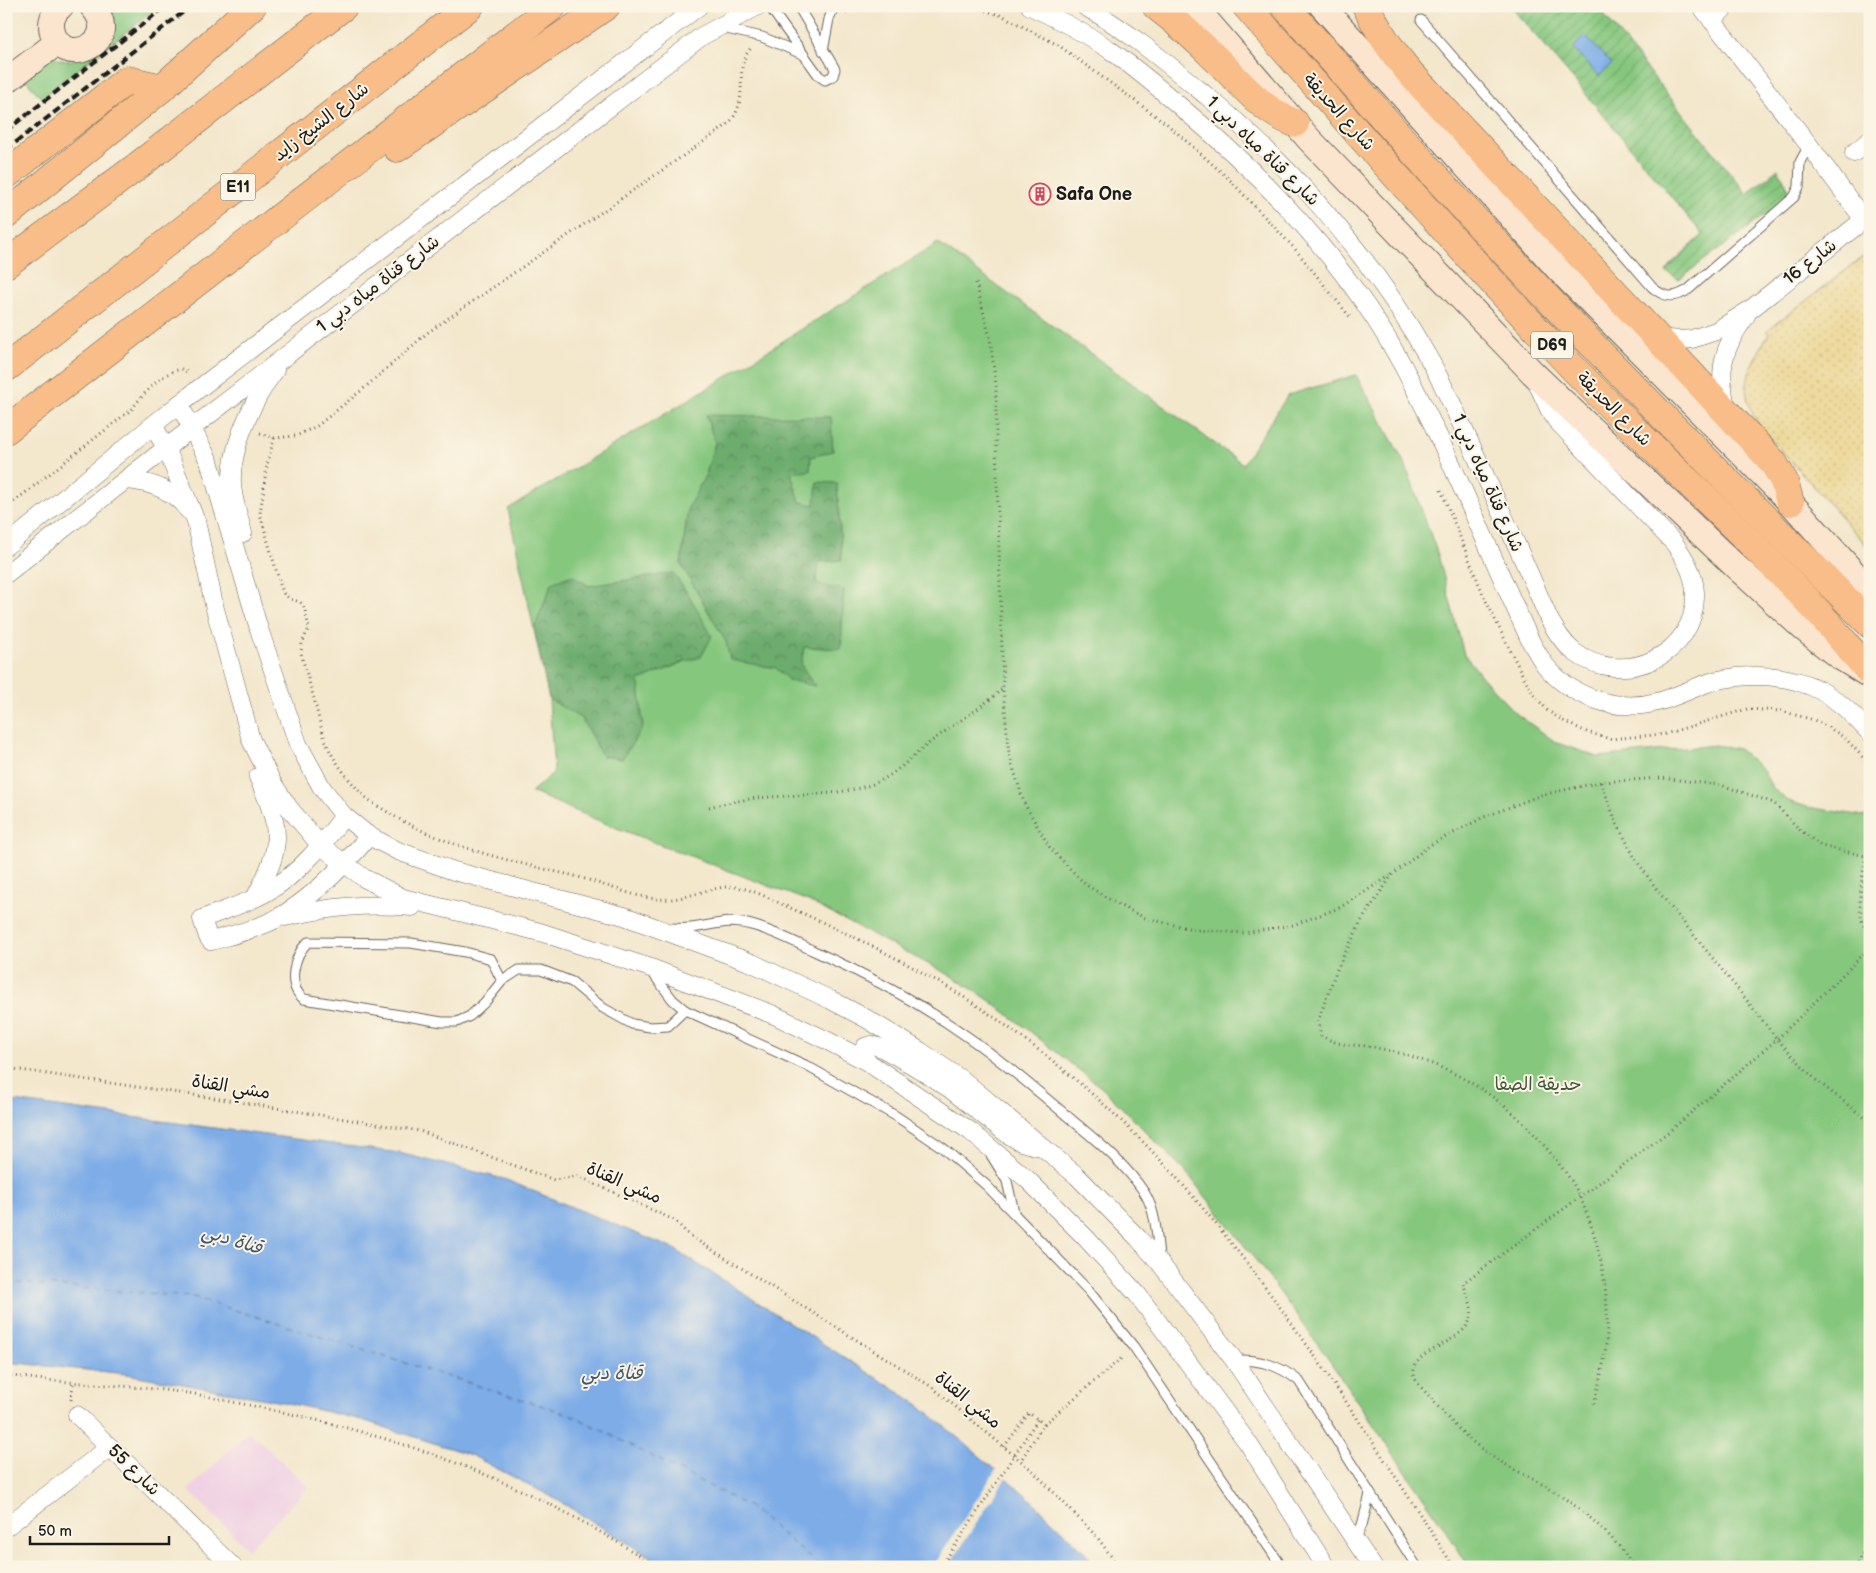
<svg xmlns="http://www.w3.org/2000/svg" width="1876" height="1573" font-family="'Balsamiq Sans','Playpen Sans Arabic',sans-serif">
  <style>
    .built { fill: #f0d0e4 }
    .green { fill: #86c77e; stroke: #51724d }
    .forest { fill: url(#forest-crowns); stroke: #446444 }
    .sand { fill: url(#sand-dots); stroke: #857b5d }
    .garden { fill: url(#garden-furrows); stroke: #51724d }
    .water { fill: #7dace7; stroke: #4c6482 }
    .pier { fill: #f3e7cc }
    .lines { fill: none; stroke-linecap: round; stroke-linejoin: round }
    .ferry { stroke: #43566d; stroke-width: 1; stroke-dasharray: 6 5; stroke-linecap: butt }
    .lane-casing { stroke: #67635a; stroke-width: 11 }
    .street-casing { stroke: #67635a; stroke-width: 19 }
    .secondary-casing { stroke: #67635a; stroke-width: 27 }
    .primary-casing { stroke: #67635a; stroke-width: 29 }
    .highway-casing { stroke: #67635a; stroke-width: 29 }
    .path { stroke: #67635a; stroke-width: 3; stroke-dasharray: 1 4; stroke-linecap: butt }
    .lane { stroke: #fff; stroke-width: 9 }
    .street { stroke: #fff; stroke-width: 18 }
    .secondary { stroke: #fce5cf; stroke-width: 25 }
    .primary { stroke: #f8bd88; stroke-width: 28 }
    .highway { stroke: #f8bd88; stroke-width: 28 }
    .rail { stroke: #1c1c1c; stroke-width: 4; stroke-dasharray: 8 4; stroke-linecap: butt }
    .path-bridge { stroke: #67635a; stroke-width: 3; stroke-dasharray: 1 4; stroke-linecap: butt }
    .labels { text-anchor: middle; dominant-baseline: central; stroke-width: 4; stroke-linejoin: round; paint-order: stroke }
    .shield { fill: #fcf5e5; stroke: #5f5d58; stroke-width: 1 }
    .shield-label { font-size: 16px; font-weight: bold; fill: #1c1c1c }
    .street-label { font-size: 18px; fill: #1c1c1c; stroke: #fcf5e5 }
    .poi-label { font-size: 18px; font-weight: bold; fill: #1c1c1c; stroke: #fcf5e5; text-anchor: start }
    .park-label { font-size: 18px; fill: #41583e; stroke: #fcf5e5 }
    .water-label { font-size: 19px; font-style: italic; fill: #43566d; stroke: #fcf5e5 }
  </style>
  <defs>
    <pattern id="forest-crowns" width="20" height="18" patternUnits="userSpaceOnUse" patternTransform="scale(1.25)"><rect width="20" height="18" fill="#6cac6d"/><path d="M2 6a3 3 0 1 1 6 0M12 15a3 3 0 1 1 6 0" fill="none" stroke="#588b59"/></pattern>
    <pattern id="sand-dots" width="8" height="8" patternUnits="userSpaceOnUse" patternTransform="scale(1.25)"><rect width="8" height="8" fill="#eeda9e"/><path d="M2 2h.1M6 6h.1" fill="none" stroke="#ccba88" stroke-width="1.8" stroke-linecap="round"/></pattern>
    <pattern id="garden-furrows" width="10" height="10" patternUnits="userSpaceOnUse" patternTransform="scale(1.25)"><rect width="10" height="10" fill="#86c77e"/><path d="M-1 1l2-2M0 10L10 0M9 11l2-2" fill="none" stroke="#73aa6c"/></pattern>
  </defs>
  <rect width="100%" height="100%" fill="#fcf5e5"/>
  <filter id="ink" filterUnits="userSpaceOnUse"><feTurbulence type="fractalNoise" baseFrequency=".02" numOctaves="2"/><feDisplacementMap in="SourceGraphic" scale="10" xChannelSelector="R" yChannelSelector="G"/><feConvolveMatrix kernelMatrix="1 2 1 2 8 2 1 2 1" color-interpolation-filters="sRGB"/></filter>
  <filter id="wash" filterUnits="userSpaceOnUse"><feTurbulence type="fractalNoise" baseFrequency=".0096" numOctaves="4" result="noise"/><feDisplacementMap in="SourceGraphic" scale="20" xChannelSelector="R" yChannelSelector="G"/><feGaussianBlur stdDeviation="1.12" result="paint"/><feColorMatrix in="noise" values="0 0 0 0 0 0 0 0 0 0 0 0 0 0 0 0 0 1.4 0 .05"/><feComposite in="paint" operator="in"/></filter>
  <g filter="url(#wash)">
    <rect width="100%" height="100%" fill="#f3e7cc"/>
    <polygon class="built" points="249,1431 309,1487 248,1549 188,1490"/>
    <g class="green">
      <polygon points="120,6 160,6 41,98 23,76 50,56 61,60 71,61 112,29 113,18 112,13"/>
      <polygon points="938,243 1243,464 1288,395 1356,375 1405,464 1438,555 1464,654 1483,678 1514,712 1557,743 1598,757 1715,745 1739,749 1762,769 1772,787 1786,800 1807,807 1870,817 1870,1567 1469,1567 1445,1529 1322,1350 1262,1268 1186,1172 1102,1088 1022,1025 989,1000 953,977 808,901 609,825 531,792 554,772 549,699 508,509 726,377"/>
    </g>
    <g class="forest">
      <polygon points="706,415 831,417 833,451 811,457 810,471 791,473 800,502 815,505 817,482 837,483 842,560 819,562 816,584 844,590 841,649 804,647 801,665 815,686 788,680 776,668 730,660 726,642 681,564 688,508 706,474 715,443"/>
      <polygon points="673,573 690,597 712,636 701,657 686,661 639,681 643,727 622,759 602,756 582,719 549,699 534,629 552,583 572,575 589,586"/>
    </g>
    <path class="sand" d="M1870 252V549L1762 429C1734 391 1749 370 1769 333L1766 331Z"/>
    <polygon class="garden" points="1510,6 1597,6 1747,194 1778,169 1792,195 1679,279 1666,272 1673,262 1703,235 1579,86"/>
    <g class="water">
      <polygon points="1585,36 1612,64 1599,76 1573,48"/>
      <polygon points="6,1100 399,1153 504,1179 674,1249 919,1405 1027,1496 1085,1552 1096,1567 667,1567 554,1498 471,1455 362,1420 288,1403 127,1374 6,1362"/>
    </g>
    <polygon class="pier" points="997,1468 1007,1476 948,1567 933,1567"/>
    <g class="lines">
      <polyline class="ferry" points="6,1282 193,1297 572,1415 748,1506 822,1567"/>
    </g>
  </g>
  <g filter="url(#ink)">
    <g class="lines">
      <g class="lane-casing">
        <g id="lane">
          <polyline points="769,6 819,76 825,80 833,76 835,69 798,6"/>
          <path d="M1421 20 1652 287C1664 298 1675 299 1689 289L1794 197 1799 187 1800 162 1809 145"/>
          <polyline points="722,28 762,37 802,54"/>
          <polyline points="823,51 829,19 834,6"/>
          <path d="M673 928C703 932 721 915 755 926 775 932 795 942 814 951 870 976 925 1006 975 1042 1007 1065 1036 1090 1066 1115 1093 1138 1124 1162 1144 1192 1156 1211 1157 1236 1159 1258"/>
          <polyline points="651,971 673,1000 685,1010 805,1065 896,1116 943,1148 986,1185 1088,1290 1134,1347 1282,1567"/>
          <path d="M502 981 491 959 465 952 411 943 308 942C294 955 286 986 304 999L442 1022H457L470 1016 485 1002 502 981 519 970H541L572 982 603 1008 632 1024 650 1027 668 1026 685 1010"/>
          <polyline points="991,1155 1007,1181 1014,1212"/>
          <path d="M1234 1360C1259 1359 1279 1365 1299 1381L1417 1567"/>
          <polyline points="1355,1540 1362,1525 1370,1494"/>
        </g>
      </g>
      <g class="street-casing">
        <g id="street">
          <path d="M1030 6C1058 19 1085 33 1110 50 1135 68 1159 88 1182 108 1269 181 1349 266 1403 366 1451 455 1488 550 1531 642 1535 649 1540 658 1545 665 1571 697 1616 713 1657 702 1678 697 1697 685 1718 680 1751 673 1790 674 1821 691 1840 701 1855 717 1870 733"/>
          <path d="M1084 6C1129 31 1168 64 1208 97 1295 170 1372 258 1428 357 1449 394 1465 433 1483 471 1505 520 1528 569 1549 619 1556 631 1563 643 1574 652 1623 689 1698 655 1695 592 1694 573 1685 558 1674 543L1556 420 1549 409 1536 380"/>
          <polyline points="1701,6 1809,145 1864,220"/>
          <polyline points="1712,21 1726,6"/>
          <polyline points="1854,153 1870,140"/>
          <polyline points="1657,338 1680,340 1692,339 1716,331 1751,309 1870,215"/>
          <polyline points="179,404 209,461 259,629 298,744 322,788 344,816 369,836 398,851 454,871 624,916 752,963 831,1000 867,1019 920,1051 965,1082 1077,1176 1138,1238 1160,1263 1234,1360 1373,1567"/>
          <path d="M1727 410C1717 372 1722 348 1746 316"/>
          <polyline points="153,425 166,448 196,521 215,609 251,740 273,784 289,808 321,846 364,878 403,898 540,932 648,967 774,1015 826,1040 866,1061 970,1131 1027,1179 1085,1237 1137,1294 1248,1443 1326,1567"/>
          <path d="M126 480C150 482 173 489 188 510"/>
          <path d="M243 533C239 517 233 501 232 484 230 447 254 398 275 370"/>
          <polyline points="6,546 153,425 201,387 699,6"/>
          <polyline points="6,574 166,448 702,36 758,6"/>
          <path d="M344 816C322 845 299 874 267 892 246 904 223 910 202 919L208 937 211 941C232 935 254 930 274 920 311 900 342 868 369 836"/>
          <path d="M255 898C283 845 282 832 258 777"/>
          <path d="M285 917C329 907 367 903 412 907"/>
          <polyline points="866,1061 862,1053 865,1047 872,1045 882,1048 914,1066 950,1089 1006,1133 1021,1142 1036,1146"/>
          <polyline points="77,1415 233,1567"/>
          <polyline points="6,1527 110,1447"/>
        </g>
      </g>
      <g class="secondary-casing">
        <g id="secondary">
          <path d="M61 6C54 12 50 21 52 30 59 71 126 44 92 6"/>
          <polyline points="1194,6 1308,138 1533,373 1734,565 1804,629 1838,656 1867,674"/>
          <polyline points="1322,6 1559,270 1790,502 1870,591"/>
          <polyline points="6,81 58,42"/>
        </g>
      </g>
      <g class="primary-casing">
        <g id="primary">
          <path d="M1246 6C1354 129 1462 252 1575 370 1655 453 1741 529 1819 613 1836 632 1853 653 1870 672"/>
          <path d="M1285 6C1370 103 1454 199 1542 292 1649 406 1761 513 1870 624"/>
        </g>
      </g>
      <g class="highway-casing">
        <g id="highway">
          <path d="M1156 6C1178 23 1198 41 1217 60 1241 83 1263 112 1295 123"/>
          <path d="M1366 6C1378 31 1392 52 1410 73L1773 462 1784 481 1790 502"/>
          <polyline points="397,148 606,6"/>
          <polyline points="6,175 127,80 162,88"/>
          <polyline points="6,215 162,88 252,6"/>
          <polyline points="6,264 135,168 344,6"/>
          <polyline points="6,368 470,6"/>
          <polyline points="6,430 553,6"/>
        </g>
      </g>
      <g class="path">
        <polyline points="971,6 1003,16 1058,45 1167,124 1228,178 1295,249 1350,317"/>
        <polyline points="846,13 864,6"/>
        <polyline points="976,283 990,338 996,386 996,442 1003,688 1009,754 1024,803 1050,848 1085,884 1115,903 1145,918 1196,930 1245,933 1293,925 1339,908 1390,876"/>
        <path d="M260 433 274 438 296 436 317 426 362 390 427 333 716 133C722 129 729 124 733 118 749 94 733 68 751 48"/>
        <path d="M274 438 267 465 260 514 281 587 284 594 290 599 300 602 304 606 309 628 302 643 301 653C305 669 310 684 314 699 319 718 323 741 334 758 343 773 356 789 369 800 375 805 383 809 389 813 443 846 505 860 566 874 595 880 629 896 657 899 686 902 710 885 734 887 751 888 770 899 786 906 850 934 914 965 973 1003 1047 1052 1117 1111 1176 1177 1282 1297 1367 1433 1454 1567"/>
        <polyline points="1441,490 1485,599 1522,674 1534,695 1547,710 1565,722 1587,732 1610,739 1665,734 1747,709 1781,711 1814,720 1828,727 1845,738 1870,765"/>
        <path d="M6 508 132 409C143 394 164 370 183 369L189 374"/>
        <polyline points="1601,782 1616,822 1636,860 1661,895 1737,988 1777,1039 1816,1080 1870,1122"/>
        <path d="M709 807C722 804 736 801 750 799 789 794 829 797 867 786 895 778 913 754 936 738 958 721 982 708 1003 688"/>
        <path d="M1866 856C1862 878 1853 919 1870 935"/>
        <polyline points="6,1068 214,1098 420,1131 554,1180 578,1176 674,1220 690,1236 932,1387 1033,1471 1097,1537 1119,1567"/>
        <path d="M6 1375C64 1384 122 1384 179 1392 201 1394 222 1400 243 1404 351 1425 459 1457 557 1508 592 1526 625 1547 659 1567"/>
        <polyline points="71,1400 73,1383"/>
        <path d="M1594 1404C1599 1384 1604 1365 1606 1344 1611 1295 1600 1242 1580 1197 1574 1183 1564 1170 1555 1159 1522 1115 1479 1081 1427 1062 1410 1055 1391 1051 1373 1047 1363 1045 1352 1046 1343 1044 1335 1043 1328 1039 1321 1036L1318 1021 1337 969 1362 920 1392 875 1430 845 1484 817 1541 795 1601 782 1661 778 1721 785 1774 803 1799 829 1821 846 1866 856 1870 860"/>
        <polyline points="1044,1424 1124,1356"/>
        <polyline points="1004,1447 1029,1413 1044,1424 1021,1460"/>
        <path d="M1634 1567C1617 1539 1588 1514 1561 1496 1541 1482 1519 1473 1498 1460 1471 1444 1449 1420 1429 1396 1424 1390 1415 1382 1414 1375 1410 1348 1468 1344 1471 1315 1473 1305 1466 1292 1463 1283L1671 1130 1777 1039 1870 948"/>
        <polyline points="1854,1567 1870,1541"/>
      </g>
      <use href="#lane" class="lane"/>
      <use href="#street" class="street"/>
      <use href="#secondary" class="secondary"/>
      <use href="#primary" class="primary"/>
      <use href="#highway" class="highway"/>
      <g class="rail">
        <polyline points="6,131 166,6"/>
        <polyline points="6,150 191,6"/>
      </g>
      <polyline class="path-bridge" points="941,1567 1038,1419"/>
    </g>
  </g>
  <defs>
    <g id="building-ring" transform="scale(1.125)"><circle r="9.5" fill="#fcf5e5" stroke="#d1495b" stroke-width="1.5"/><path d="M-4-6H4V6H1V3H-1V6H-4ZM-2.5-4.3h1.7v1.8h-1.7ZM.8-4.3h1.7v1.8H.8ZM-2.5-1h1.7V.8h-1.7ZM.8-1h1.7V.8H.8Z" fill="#d1495b"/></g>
  </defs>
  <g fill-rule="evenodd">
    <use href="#building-ring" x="1040" y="194"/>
  </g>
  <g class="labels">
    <g class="shield">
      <rect x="220.5" y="173.5" width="35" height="27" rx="4"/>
      <rect x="1531" y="331.5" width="42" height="27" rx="4"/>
    </g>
    <g class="shield-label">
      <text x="238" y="187">E11</text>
      <text x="1552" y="345">D69</text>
    </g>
    <g class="street-label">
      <text transform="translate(1339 112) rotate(48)">شارع الحديقة</text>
      <text transform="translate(321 122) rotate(-38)">شارع الشيخ زايد</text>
      <text transform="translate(1263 151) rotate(44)">شارع قناة مياه دبي 1</text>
      <text transform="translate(1810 262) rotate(-38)">شارع 16</text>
      <text transform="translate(378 284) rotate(-37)">شارع قناة مياه دبي 1</text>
      <text transform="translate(1614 409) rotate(45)">شارع الحديقة</text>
      <text transform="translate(1488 483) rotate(66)">شارع قناة مياه دبي 1</text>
      <text transform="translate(231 1087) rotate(9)">مشي القناة</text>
      <text transform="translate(624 1183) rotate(23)">مشي القناة</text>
      <text transform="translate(968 1400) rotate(39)">مشي القناة</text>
      <text transform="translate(134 1470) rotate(44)">شارع 55</text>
    </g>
    <g class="poi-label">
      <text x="1056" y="194">Safa One</text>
    </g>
    <g class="park-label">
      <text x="1538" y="1084">حديقة الصفا</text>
    </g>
    <g class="water-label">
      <text transform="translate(232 1240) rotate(17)">قناة دبي</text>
      <text x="612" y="1373">قناة دبي</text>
    </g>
  </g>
  <rect width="1876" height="1573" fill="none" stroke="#fcf5e5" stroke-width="25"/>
  <path d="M30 1536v8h139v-8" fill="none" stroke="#1c1c1c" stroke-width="2.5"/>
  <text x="38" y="1536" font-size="15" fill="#1c1c1c" stroke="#fcf5e5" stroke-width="4" paint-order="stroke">50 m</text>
</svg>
